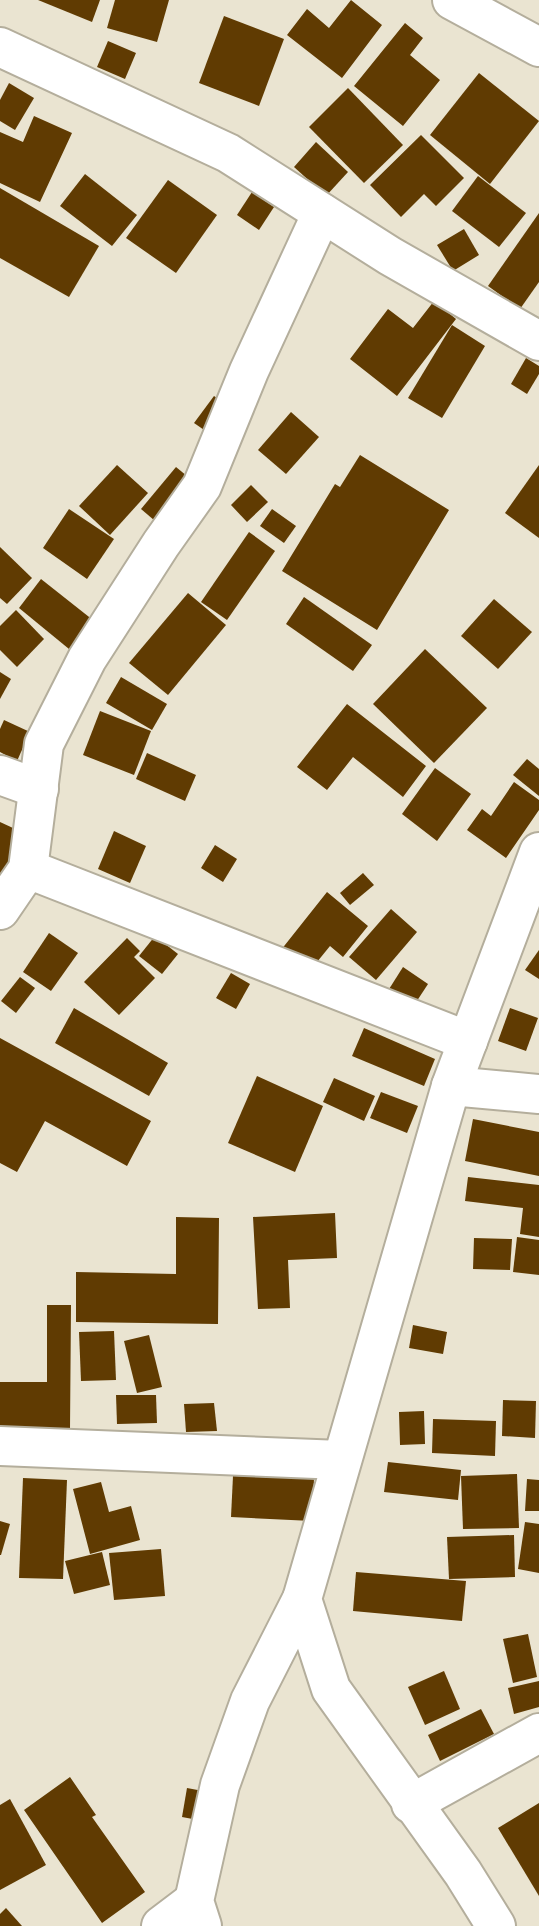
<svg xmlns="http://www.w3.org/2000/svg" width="539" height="1926" font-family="'Alegreya Sans',sans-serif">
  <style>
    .building { fill: #603b02 }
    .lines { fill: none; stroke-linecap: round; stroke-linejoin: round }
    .minor-casing { stroke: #b4ae9c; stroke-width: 42 }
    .minor { stroke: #fff; stroke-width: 38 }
  </style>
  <rect width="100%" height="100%" fill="#eae4d1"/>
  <g class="building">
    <polygon points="38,0 100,0 92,22"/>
    <polygon points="115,0 169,0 157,42 107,28"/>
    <polygon points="351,0 382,25 342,78 287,35 307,9 329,28"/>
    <polygon points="224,16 284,39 259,106 199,83"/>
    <polygon points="405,23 423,38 410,55 440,80 403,126 354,86"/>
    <polygon points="108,41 136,53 125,79 97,67"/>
    <polygon points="479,73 539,121 490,184 430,135"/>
    <polygon points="9,83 34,98 15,130 0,121 0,100"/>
    <polygon points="348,88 403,145 364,183 309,127"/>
    <polygon points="34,116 72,133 40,202 0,183 0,132 23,142"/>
    <polygon points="421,135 464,178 436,206 424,194 401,217 370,185"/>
    <polygon points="316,142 348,172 326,196 294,167"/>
    <polygon points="85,174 137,215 112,246 60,206"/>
    <polygon points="478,176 526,213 499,247 452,211"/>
    <polygon points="168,180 217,215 176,273 126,238"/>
    <polygon points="0,188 99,246 69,297 0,258"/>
    <polygon points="252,192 274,207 259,230 237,215"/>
    <polygon points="539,213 539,282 520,309 488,286"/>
    <polygon points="464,229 479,255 453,271 437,245"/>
    <polygon points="434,301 456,319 397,396 350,359 388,309 413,328"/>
    <polygon points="452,325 485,346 442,418 408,398"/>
    <polygon points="526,358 539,366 539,374 527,394 511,384"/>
    <polygon points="214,396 230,407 210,434 194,423"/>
    <polygon points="291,412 319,437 286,474 258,450"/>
    <polygon points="360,455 449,510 377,630 282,571 335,484 340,487"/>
    <polygon points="117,465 148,493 110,535 79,506"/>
    <polygon points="539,465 539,538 505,513"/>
    <polygon points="176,467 210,495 175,538 141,509"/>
    <polygon points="251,485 268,502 247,522 231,505"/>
    <polygon points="69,509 114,539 87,579 43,548"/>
    <polygon points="272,509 296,526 284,543 260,526"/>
    <polygon points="249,532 275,551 227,620 201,602"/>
    <polygon points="0,547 32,578 7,604 0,598"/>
    <polygon points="41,579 103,628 80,658 19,608"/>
    <polygon points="188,593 226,625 168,695 129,663"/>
    <polygon points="304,597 372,645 353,671 286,624"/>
    <polygon points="494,599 532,632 498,669 461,636"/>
    <polygon points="16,610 44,639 17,667 0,650 0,626"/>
    <polygon points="425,649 487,708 434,763 373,704"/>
    <polygon points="0,672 11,679 0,699"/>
    <polygon points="121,677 167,704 152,730 106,703"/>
    <polygon points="347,704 426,766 403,797 353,757 327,790 297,767"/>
    <polygon points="100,711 151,731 134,775 83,755"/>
    <polygon points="4,720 30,732 17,761 0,752 0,729"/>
    <polygon points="147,753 196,775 185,801 136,779"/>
    <polygon points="527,759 539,769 539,796 513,775"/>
    <polygon points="435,768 471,794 437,841 402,814"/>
    <polygon points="514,782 539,800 539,810 506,858 467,830 482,809 491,816"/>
    <polygon points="0,822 26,834 0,891"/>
    <polygon points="114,831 146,846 130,883 98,869"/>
    <polygon points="215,845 237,859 223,882 201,868"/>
    <polygon points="363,873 374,885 350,905 340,893"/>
    <polygon points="327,892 368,926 343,957 330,946 304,978 277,955"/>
    <polygon points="391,909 417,932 376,980 349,957"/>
    <polygon points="49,933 78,953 51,991 23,972"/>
    <polygon points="155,936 178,954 162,974 139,956"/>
    <polygon points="127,938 140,951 134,957 155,978 119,1015 84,982"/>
    <polygon points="539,950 539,979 525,970"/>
    <polygon points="403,967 428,984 409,1013 384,997"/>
    <polygon points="231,973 250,984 236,1009 216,998"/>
    <polygon points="20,977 35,988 16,1013 1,1001"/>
    <polygon points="74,1008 168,1063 149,1096 55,1043"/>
    <polygon points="510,1008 538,1018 526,1051 498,1041"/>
    <polygon points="364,1028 435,1059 424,1086 352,1056"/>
    <polygon points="0,1038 151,1121 127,1166 45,1121 17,1172 0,1163"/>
    <polygon points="257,1076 323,1106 295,1172 228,1143"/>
    <polygon points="334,1078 375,1096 364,1121 323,1102"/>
    <polygon points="381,1092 418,1106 407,1133 370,1118"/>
    <polygon points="473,1119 539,1132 539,1176 465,1161"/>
    <polygon points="468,1177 539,1185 539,1237 520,1234 523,1208 465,1201"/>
    <polygon points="335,1213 337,1258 288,1260 290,1308 258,1309 253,1217"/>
    <polygon points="176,1217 219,1218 218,1324 76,1322 76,1272 176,1274"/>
    <polygon points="517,1237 539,1240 539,1275 513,1272"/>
    <polygon points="474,1238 512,1239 510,1270 473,1269"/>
    <polygon points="47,1305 71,1305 70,1429 0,1428 0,1382 47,1382"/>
    <polygon points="413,1325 447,1332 443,1354 409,1348"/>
    <polygon points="114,1331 116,1380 81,1381 79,1332"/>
    <polygon points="149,1335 162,1387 137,1393 124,1341"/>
    <polygon points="116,1395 156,1395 157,1423 117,1424"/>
    <polygon points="503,1400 536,1401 535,1438 502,1436"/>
    <polygon points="214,1403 217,1431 186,1432 184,1404"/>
    <polygon points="424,1411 425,1444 400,1445 399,1412"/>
    <polygon points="433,1419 496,1421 495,1456 432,1453"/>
    <polygon points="388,1462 461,1470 458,1500 384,1492"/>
    <polygon points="517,1474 519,1528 463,1529 461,1476"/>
    <polygon points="233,1476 314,1479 312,1521 231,1517"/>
    <polygon points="23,1478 67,1480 63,1579 19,1578"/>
    <polygon points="527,1479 539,1480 539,1511 525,1511"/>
    <polygon points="101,1482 109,1512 131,1506 140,1540 90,1554 73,1489"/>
    <polygon points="0,1521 10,1524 1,1555 0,1555"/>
    <polygon points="525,1522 539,1524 539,1573 518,1569"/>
    <polygon points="514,1535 515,1577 449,1579 447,1537"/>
    <polygon points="161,1549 165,1596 114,1600 109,1553"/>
    <polygon points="102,1552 110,1585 74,1594 65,1561"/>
    <polygon points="356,1572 466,1581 462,1621 353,1611"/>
    <polygon points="528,1634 537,1677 513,1683 503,1639"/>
    <polygon points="444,1671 460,1709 425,1725 408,1687"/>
    <polygon points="539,1681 539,1707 514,1714 508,1688"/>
    <polygon points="481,1709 494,1734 440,1761 428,1735"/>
    <polygon points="70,1777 96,1815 92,1817 145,1892 102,1923 24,1810"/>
    <polygon points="187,1788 219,1794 214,1823 182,1817"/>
    <polygon points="10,1799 46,1865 0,1890 0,1805"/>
    <polygon points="539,1803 539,1896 498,1828"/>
    <polygon points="6,1908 22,1926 0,1926 0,1914"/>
  </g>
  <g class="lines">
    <g class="minor-casing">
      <g id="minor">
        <polyline points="452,0 539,47"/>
        <polyline points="0,47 228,153 390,256 539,341"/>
        <polyline points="0,775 39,789"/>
        <polyline points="28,869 468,1041"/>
        <polyline points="0,910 28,869 44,744 87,659 161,544 202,486 249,371 322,213"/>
        <polyline points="451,1086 539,1094"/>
        <polyline points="0,1446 341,1460"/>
        <polyline points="411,1804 539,1733"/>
        <polyline points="161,1926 194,1901"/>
        <polyline points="202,1926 194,1901 220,1785 250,1701 302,1599"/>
        <polyline points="496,1926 463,1873 331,1689 302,1599 451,1086 539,852"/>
      </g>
    </g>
    <use href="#minor" class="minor"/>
  </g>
</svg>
